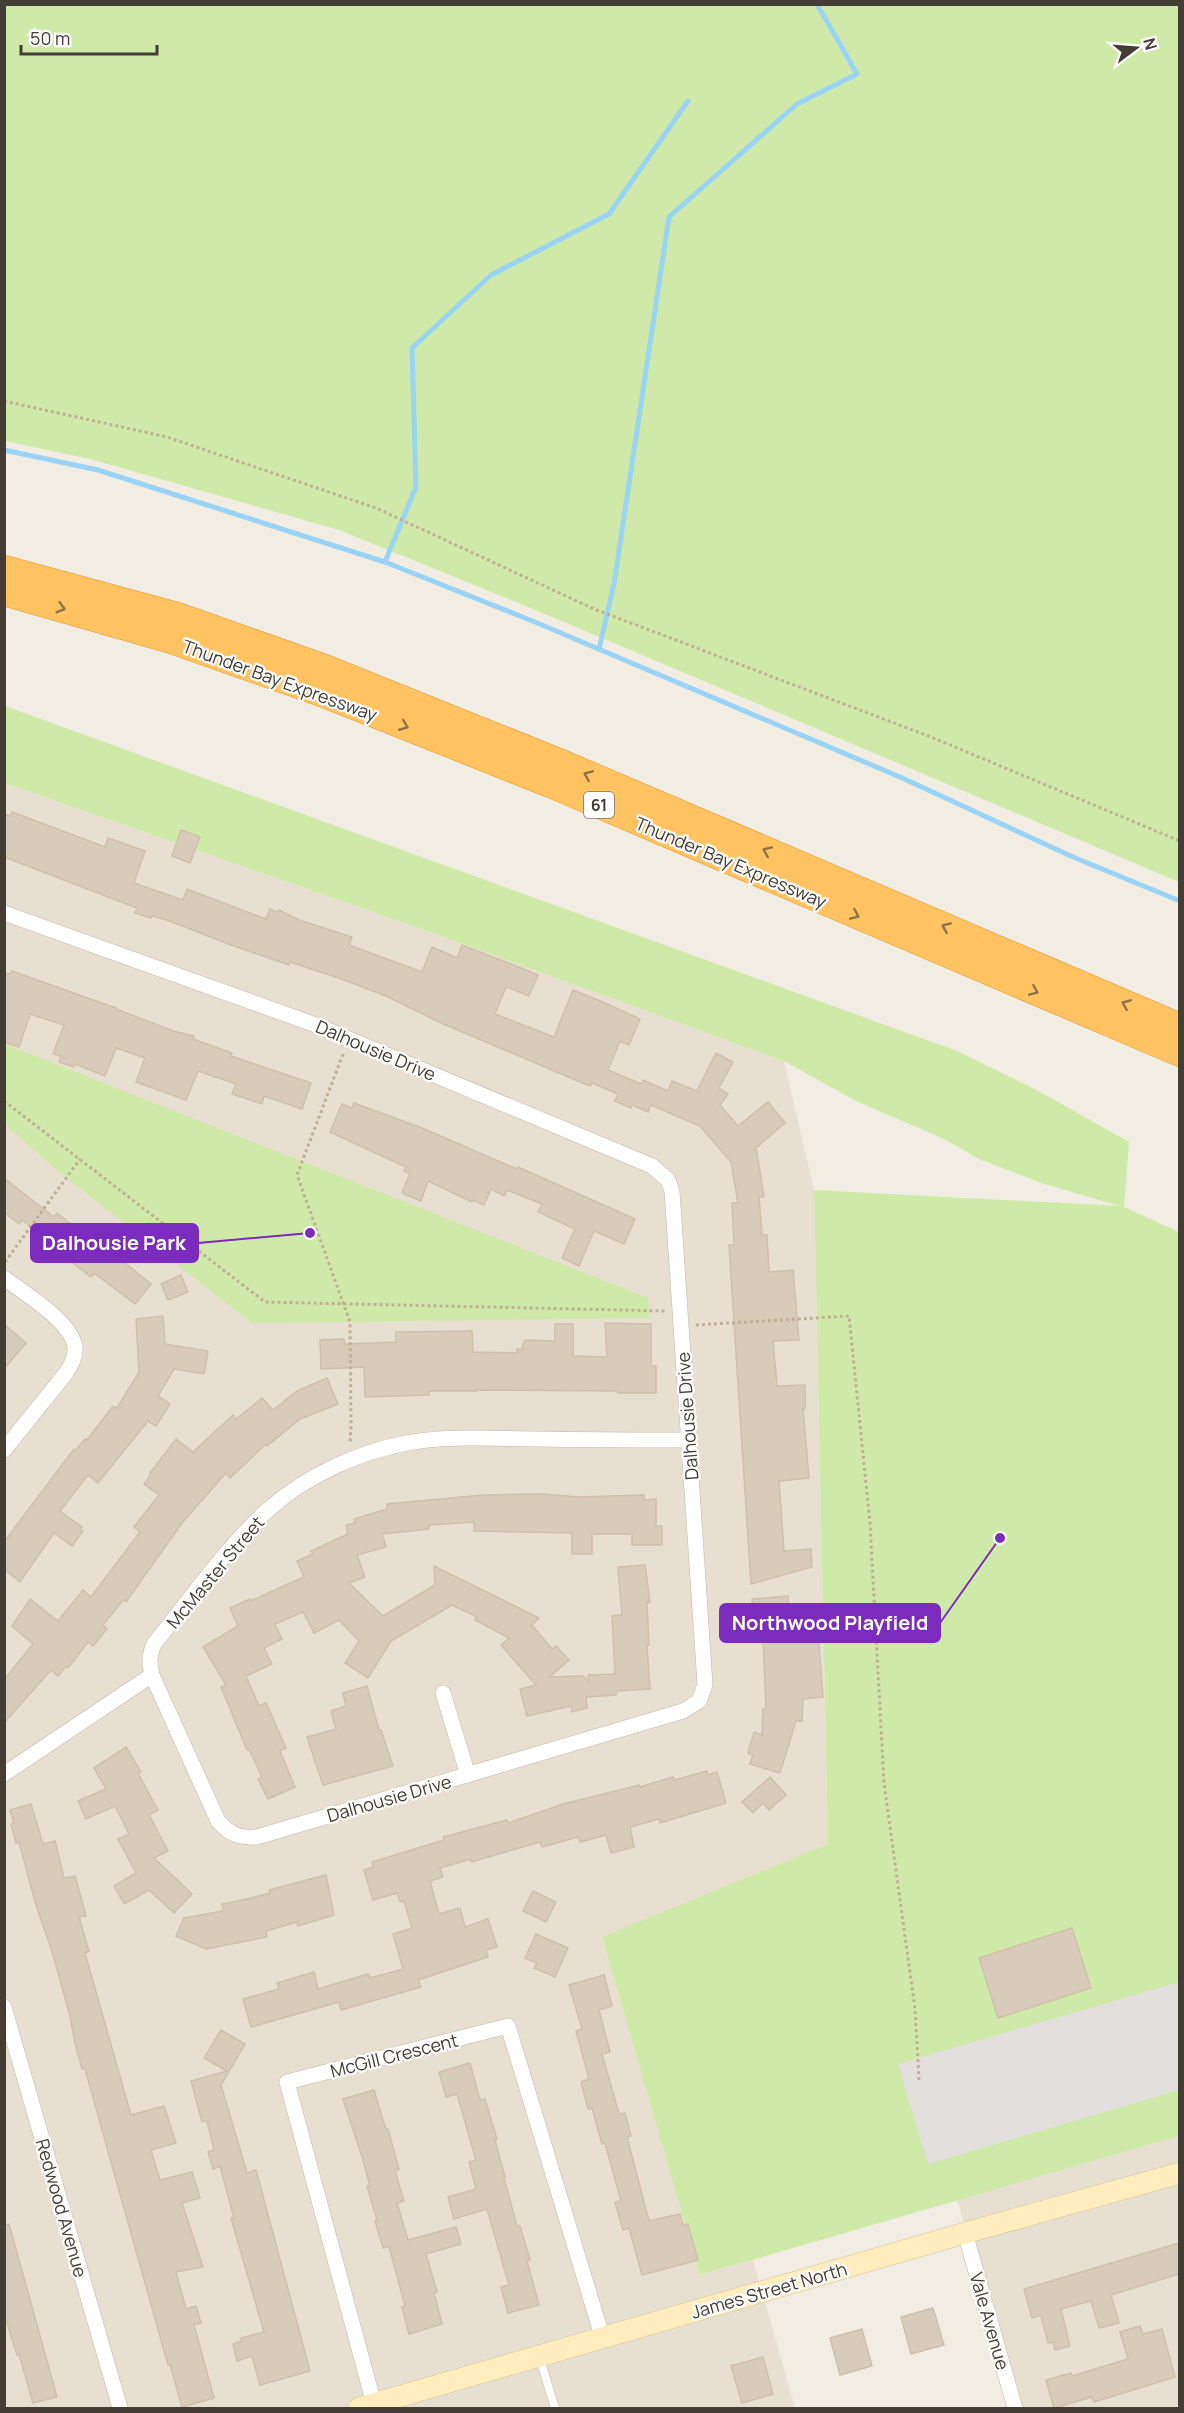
<svg xmlns="http://www.w3.org/2000/svg" width="1184" height="2413" font-family="Manrope,sans-serif">
  <style>
    .residential { fill: #e7dfd0 }
    .green { fill: #cfeaa8 }
    .parking { fill: #e2dfdc }
    .lines { fill: none; stroke-linecap: round; stroke-linejoin: round }
    .stream { stroke: #9ad3f4; stroke-width: 5 }
    .building { fill: #d8cbba; stroke: #d0bfaa; stroke-width: 1.5 }
    .lane-casing { stroke: #c1b7a8; stroke-width: 9 }
    .street-casing { stroke: #c1b7a8; stroke-width: 16 }
    .secondary-casing { stroke: #d9c291; stroke-width: 22 }
    .highway-casing { stroke: #e69729; stroke-width: 28 }
    .path { stroke: #c1af95; stroke-width: 3; stroke-dasharray: 3 3; stroke-linecap: butt }
    .lane { stroke: #fff; stroke-width: 8 }
    .street { stroke: #fff; stroke-width: 15 }
    .secondary { stroke: #ffedc0; stroke-width: 21 }
    .highway { stroke: #ffc361; stroke-width: 27 }
    .oneway { stroke: #8f7345 }
    .labels { text-anchor: middle; dominant-baseline: central; stroke-width: 4.5; stroke-linejoin: round; paint-order: stroke }
    .shield { fill: #fff; stroke: #7c7770; stroke-width: 1.5 }
    .shield-label { font-size: 16px; font-weight: bold; fill: #443d33 }
    .street-label { font-size: 18px; fill: #443d33; stroke: #fff }
    .leader { fill: none; stroke: #7b2cbf; stroke-width: 2 }
    .callout-dot { fill: #7b2cbf; stroke: #fff; stroke-width: 2 }
    .callout { fill: #7b2cbf; stroke: #7b2cbf; stroke-width: 2 }
    .callout-label { font-size: 20px; text-anchor: middle; font-weight: bold; fill: #fff }
  </style>
  <rect width="100%" height="100%" fill="#f2ede3"/>
  <g class="residential">
    <polygon points="5,783 419,928 784,1061 814,1190 828,1844 602,1938 701,2275 753,2260 795,2408 5,2408"/>
    <polygon points="1179,2136 1179,2408 1020,2408 957,2200"/>
  </g>
  <g class="green">
    <polygon points="4,5 1179,5 1179,882 526,606 339,530 90,459 5,441"/>
    <polygon points="5,706 957,1051 1035,1089 1129,1142 1124,1207 1179,1232 1179,2136 700,2275 602,1937 828,1844 814,1190 1120,1206 1041,1183 979,1159 944,1139 856,1101 784,1061 419,928 5,783"/>
    <polygon points="5,1044 648,1298 649,1318 252,1323 54,1168 5,1124"/>
  </g>
  <polygon class="parking" points="1179,1982 1179,2090 928,2164 898,2064"/>
  <g class="lines">
    <g class="stream">
      <polyline points="4,450 98,470 385,562 535,622 900,777 1073,857 1180,901"/>
      <polyline points="385,562 416,487 412,348 491,275 609,214 688,101"/>
      <polyline points="599,649 614,584 669,217 797,104 857,74 817,4"/>
    </g>
  </g>
  <g class="building">
    <polygon points="12,812 105,847 108,838 145,851 134,883 183,900 187,889 266,919 270,909 278,912 279,910 299,920 352,937 349,945 422,972 432,947 457,958 462,945 519,967 538,975 529,996 506,987 495,1014 554,1037 573,990 598,1000 640,1019 629,1045 620,1041 608,1070 641,1084 643,1080 668,1091 672,1081 697,1091 716,1053 733,1062 719,1088 728,1094 720,1105 738,1126 768,1102 785,1123 756,1148 764,1197 759,1197 762,1235 767,1235 769,1272 793,1270 799,1340 773,1341 777,1386 805,1385 805,1409 803,1409 809,1478 779,1481 784,1551 811,1549 812,1567 751,1584 729,1245 734,1245 732,1203 738,1203 731,1162 700,1126 651,1105 648,1112 632,1105 631,1108 615,1101 618,1094 592,1083 590,1086 441,1023 386,996 336,977 290,962 289,965 231,945 167,920 152,916 151,918 135,913 137,908 4,857 4,814 11,816"/>
    <polygon points="181,830 200,837 190,863 172,856"/>
    <polygon points="12,971 116,1008 116,1009 173,1031 194,1036 193,1039 232,1053 231,1056 311,1083 302,1109 264,1096 262,1104 232,1094 236,1084 198,1071 186,1100 136,1082 145,1058 116,1048 105,1076 75,1064 74,1067 59,1062 61,1056 53,1054 64,1025 30,1014 19,1047 4,1042 4,973 10,974"/>
    <polygon points="354,1103 422,1128 517,1169 518,1167 635,1219 624,1244 594,1231 579,1266 562,1258 575,1229 538,1212 542,1204 507,1190 504,1196 491,1189 484,1205 473,1200 472,1202 428,1181 421,1201 402,1193 410,1173 404,1171 406,1167 330,1132 342,1104 352,1108"/>
    <polygon points="4,1178 54,1217 57,1213 87,1237 94,1228 117,1247 122,1242 134,1251 124,1262 151,1284 135,1304 94,1273 91,1277 65,1257 64,1259 47,1246 51,1242 22,1220 19,1224 4,1212"/>
    <polygon points="181,1275 188,1292 168,1300 161,1284"/>
    <polygon points="163,1316 165,1344 208,1351 204,1374 174,1369 158,1396 170,1404 156,1426 148,1421 98,1483 88,1475 60,1511 82,1527 80,1529 83,1531 72,1546 54,1533 20,1582 4,1569 4,1542 74,1449 76,1450 85,1439 87,1440 113,1406 117,1408 139,1372 136,1319"/>
    <polygon points="605,1323 651,1324 651,1366 656,1366 656,1393 618,1393 617,1391 477,1390 477,1391 429,1391 429,1395 365,1397 364,1367 321,1369 320,1340 344,1339 344,1344 396,1342 396,1332 472,1331 473,1352 517,1353 517,1349 521,1350 525,1340 555,1341 555,1324 573,1324 573,1356 607,1357"/>
    <polygon points="4,1324 26,1343 4,1369"/>
    <polygon points="327,1378 338,1404 300,1419 267,1446 266,1444 230,1478 226,1473 182,1523 126,1602 123,1600 103,1625 107,1629 93,1646 88,1642 68,1668 66,1666 58,1676 51,1670 4,1723 4,1680 33,1644 12,1626 30,1599 58,1621 83,1590 91,1597 140,1532 134,1527 159,1495 144,1484 151,1474 150,1473 176,1439 193,1452 233,1415 236,1419 262,1398 273,1410 297,1391"/>
    <polygon points="542,1494 579,1497 644,1495 644,1500 656,1499 656,1526 662,1526 662,1545 632,1545 632,1534 592,1534 592,1554 572,1554 572,1533 474,1531 474,1522 429,1525 429,1529 382,1534 386,1547 357,1555 365,1577 349,1583 383,1616 435,1585 434,1566 539,1618 532,1625 552,1649 556,1646 569,1660 550,1677 583,1676 589,1682 588,1675 615,1674 612,1616 622,1615 618,1567 645,1565 650,1602 647,1603 649,1645 647,1645 650,1689 616,1691 616,1695 586,1697 587,1708 572,1712 571,1706 527,1716 520,1689 536,1685 501,1645 509,1638 475,1620 477,1617 452,1605 391,1641 368,1678 345,1663 359,1641 339,1620 314,1633 303,1612 275,1624 282,1639 264,1648 272,1664 246,1676 259,1706 266,1703 286,1748 280,1751 295,1787 268,1799 258,1779 262,1777 249,1749 247,1750 221,1687 226,1685 203,1647 238,1626 230,1608 250,1599 250,1601 304,1577 297,1561 313,1554 311,1551 348,1534 346,1525 355,1523 354,1519 387,1509 387,1504 483,1495"/>
    <polygon points="788,1596 791,1635 818,1632 823,1697 803,1699 802,1721 796,1721 780,1773 750,1764 753,1755 748,1753 754,1732 762,1735 763,1709 766,1709 763,1638 755,1638 752,1599"/>
    <polygon points="367,1686 379,1730 381,1730 393,1766 323,1785 307,1737 336,1729 331,1711 346,1706 343,1693"/>
    <polygon points="126,1747 141,1772 138,1773 158,1810 149,1815 168,1851 154,1858 192,1894 174,1913 149,1890 124,1904 114,1886 136,1873 118,1839 129,1834 115,1806 86,1819 78,1801 106,1789 94,1768"/>
    <polygon points="707,1771 707,1775 717,1772 726,1803 660,1823 659,1819 630,1827 634,1847 611,1853 606,1835 580,1842 578,1837 542,1847 540,1842 471,1862 471,1859 440,1868 443,1877 430,1881 439,1914 460,1908 465,1927 488,1919 497,1947 486,1950 488,1957 418,1980 421,1987 341,2010 339,2002 251,2027 243,1999 279,1989 277,1983 314,1972 318,1989 368,1974 370,1978 403,1969 393,1934 412,1928 404,1901 400,1902 397,1893 373,1900 364,1870 373,1867 372,1862 444,1840 443,1837 507,1820 508,1823 563,1804 639,1785 640,1787 673,1777 674,1780"/>
    <polygon points="770,1777 786,1795 769,1810 763,1803 753,1813 742,1802"/>
    <polygon points="31,1804 43,1844 55,1841 64,1878 75,1876 86,1916 79,1917 89,1951 85,1953 131,2115 164,2106 176,2143 151,2150 160,2180 192,2172 200,2198 182,2203 203,2267 176,2272 186,2309 196,2306 201,2323 194,2325 214,2398 182,2407 170,2364 168,2365 85,2069 82,2069 75,2043 70,2016 52,1951 36,1905 19,1842 16,1843 11,1824 14,1823 10,1810"/>
    <polygon points="326,1875 334,1915 298,1926 297,1922 266,1931 267,1937 206,1949 176,1936 184,1918 223,1911 222,1904 247,1899 270,1893 269,1890"/>
    <polygon points="533,1891 556,1902 546,1922 523,1911"/>
    <polygon points="1072,1928 1091,1988 998,2018 979,1958"/>
    <polygon points="536,1934 568,1948 555,1977 534,1968 537,1963 525,1958"/>
    <polygon points="604,1975 612,2006 599,2010 610,2052 602,2054 619,2114 625,2113 631,2136 627,2137 649,2221 680,2214 683,2225 688,2224 698,2260 642,2275 629,2228 623,2230 615,2202 621,2201 605,2143 602,2144 592,2108 588,2109 581,2082 589,2079 576,2031 582,2029 569,1985"/>
    <polygon points="221,2030 245,2044 221,2085 247,2173 256,2170 310,2371 260,2385 252,2356 237,2361 233,2344 242,2341 241,2338 264,2332 231,2218 234,2218 220,2166 213,2169 208,2152 214,2150 207,2121 202,2122 191,2081 227,2071 204,2058"/>
    <polygon points="470,2063 480,2100 485,2099 497,2139 495,2140 505,2177 504,2178 517,2226 520,2226 530,2260 527,2261 539,2305 508,2313 501,2287 509,2285 487,2209 454,2219 448,2197 476,2189 469,2162 476,2160 457,2094 446,2097 439,2072"/>
    <polygon points="374,2090 386,2130 388,2129 399,2169 395,2171 404,2201 397,2203 408,2240 456,2227 461,2244 426,2254 437,2292 434,2293 442,2324 409,2334 402,2307 405,2306 389,2246 383,2248 375,2221 377,2220 367,2186 370,2186 363,2160 343,2099"/>
    <polygon points="9,2224 57,2397 33,2403 19,2354 17,2355 4,2314 4,2225"/>
    <polygon points="1179,2243 1179,2274 1111,2295 1119,2323 1099,2328 1091,2301 1061,2309 1070,2346 1055,2350 1053,2342 1048,2343 1041,2315 1032,2318 1024,2289"/>
    <polygon points="933,2308 944,2345 911,2354 901,2317"/>
    <polygon points="1140,2326 1143,2334 1162,2329 1175,2377 1094,2402 1092,2397 1054,2408 1046,2380 1071,2373 1072,2376 1128,2359 1120,2332"/>
    <polygon points="862,2329 872,2366 840,2375 830,2338"/>
    <polygon points="763,2357 773,2394 742,2403 731,2366"/>
  </g>
  <g class="lines">
    <g class="lane-casing">
      <polyline id="lane" points="540,2359 555,2408"/>
    </g>
    <g class="street-casing">
      <g id="street">
        <path d="M4 913 313 1024 652 1166 668 1180 672 1191 705 1685 699 1701 683 1711 257 1837C240 1838 230 1835 218 1821L152 1675C149 1663 149 1656 154 1644 189 1601 228 1545 269 1509 306 1476 358 1452 407 1443 449 1435 495 1439 539 1439 589 1440 639 1440 689 1440"/>
        <path d="M4 1278C24 1293 71 1321 75 1347 76 1357 71 1365 66 1373L4 1450"/>
        <polyline points="443,1693 468,1775"/>
        <polyline points="4,1774 152,1675"/>
        <polyline points="4,2007 120,2408"/>
        <polyline points="965,2233 1015,2408"/>
        <polyline points="374,2404 287,2082 508,2026 603,2339"/>
      </g>
    </g>
    <g class="secondary-casing">
      <polyline id="secondary" points="359,2408 965,2233 1180,2173"/>
    </g>
    <g class="highway-casing">
      <g id="highway">
        <polyline points="4,569 177,616 327,669 561,763 1180,1027"/>
        <polyline points="4,592 172,640 322,693 553,785 1180,1053"/>
      </g>
    </g>
    <g class="path">
      <polyline points="4,401 167,437 376,508 594,609 931,737 1180,841"/>
      <polyline points="343,1054 297,1175 350,1322 351,1425 350,1444"/>
      <polyline points="4,1101 265,1302 666,1311"/>
      <polyline points="5,1262 80,1159"/>
      <polyline points="696,1325 849,1316 870,1523 884,1783 915,2009 919,2080"/>
    </g>
    <use href="#lane" class="lane"/>
    <use href="#street" class="street"/>
    <use href="#secondary" class="secondary"/>
    <use href="#highway" class="highway"/>
  </g>
  <defs><path id="oneway-chevron" d="M-2-3.5L2.5 0L-2 3.5" fill="none" stroke-width="1.6" stroke-linecap="round" stroke-linejoin="round" transform="scale(1.5)"/></defs>
  <g class="oneway">
    <use href="#oneway-chevron" transform="translate(61 608) rotate(16)"/>
    <use href="#oneway-chevron" transform="translate(404 726) rotate(22)"/>
    <use href="#oneway-chevron" transform="translate(588 775) rotate(-157)"/>
    <use href="#oneway-chevron" transform="translate(767 851) rotate(-157)"/>
    <use href="#oneway-chevron" transform="translate(855 915) rotate(23)"/>
    <use href="#oneway-chevron" transform="translate(946 927) rotate(-157)"/>
    <use href="#oneway-chevron" transform="translate(1034 991) rotate(23)"/>
    <use href="#oneway-chevron" transform="translate(1126 1004) rotate(-157)"/>
  </g>
  <g class="labels">
    <rect class="shield" x="584" y="792" width="30" height="26" rx="4.5"/>
    <g class="shield-label">
      <text x="599" y="805">61</text>
    </g>
    <g class="street-label">
      <text transform="translate(280 680) rotate(20)">Thunder Bay Expressway</text>
      <text transform="translate(731 862) rotate(23)">Thunder Bay Expressway</text>
      <text transform="translate(376 1050) rotate(23)">Dalhousie Drive</text>
      <text transform="translate(687 1416) rotate(-94)">Dalhousie Drive</text>
      <text transform="translate(215 1572) rotate(-50)">McMaster Street</text>
      <text transform="translate(389 1798) rotate(-16)">Dalhousie Drive</text>
      <text transform="translate(394 2055) rotate(-14)">McGill Crescent</text>
      <text transform="translate(62 2208) rotate(74)">Redwood Avenue</text>
      <text transform="translate(769 2290) rotate(-16)">James Street North</text>
      <text transform="translate(990 2321) rotate(74)">Vale Avenue</text>
    </g>
  </g>
  <path class="leader" d="M310 1233L198 1243M1000 1538L940 1623"/>
  <g class="callout-dot">
    <circle cx="310" cy="1233" r="6"/>
    <circle cx="1000" cy="1538" r="6"/>
  </g>
  <g class="callout">
    <rect x="31" y="1224" width="167" height="38" rx="6"/>
    <rect x="720" y="1604" width="220" height="38" rx="6"/>
  </g>
  <g class="callout-label">
    <text x="114" y="1250">Dalhousie Park</text>
    <text x="830" y="1630">Northwood Playfield</text>
  </g>
  <rect width="1184" height="2413" fill="none" stroke="#443d33" stroke-width="12"/>
  <g transform="translate(1136 48) rotate(74)" stroke="#ffffff" stroke-width="4.5" paint-order="stroke">
  <path d="M0-4.5L10 22L0 15L-10 22Z" fill="#443d33"/>
  <text y="-9" font-size="16" font-weight="bold" text-anchor="middle" fill="#443d33">N</text>
  </g>
  <path d="M21 45v9h136v-9" fill="none" stroke="#443d33" stroke-width="3"/>
  <text x="30" y="45" font-size="18" fill="#443d33" stroke="#ffffff" stroke-width="4.5" paint-order="stroke">50 m</text>
</svg>
